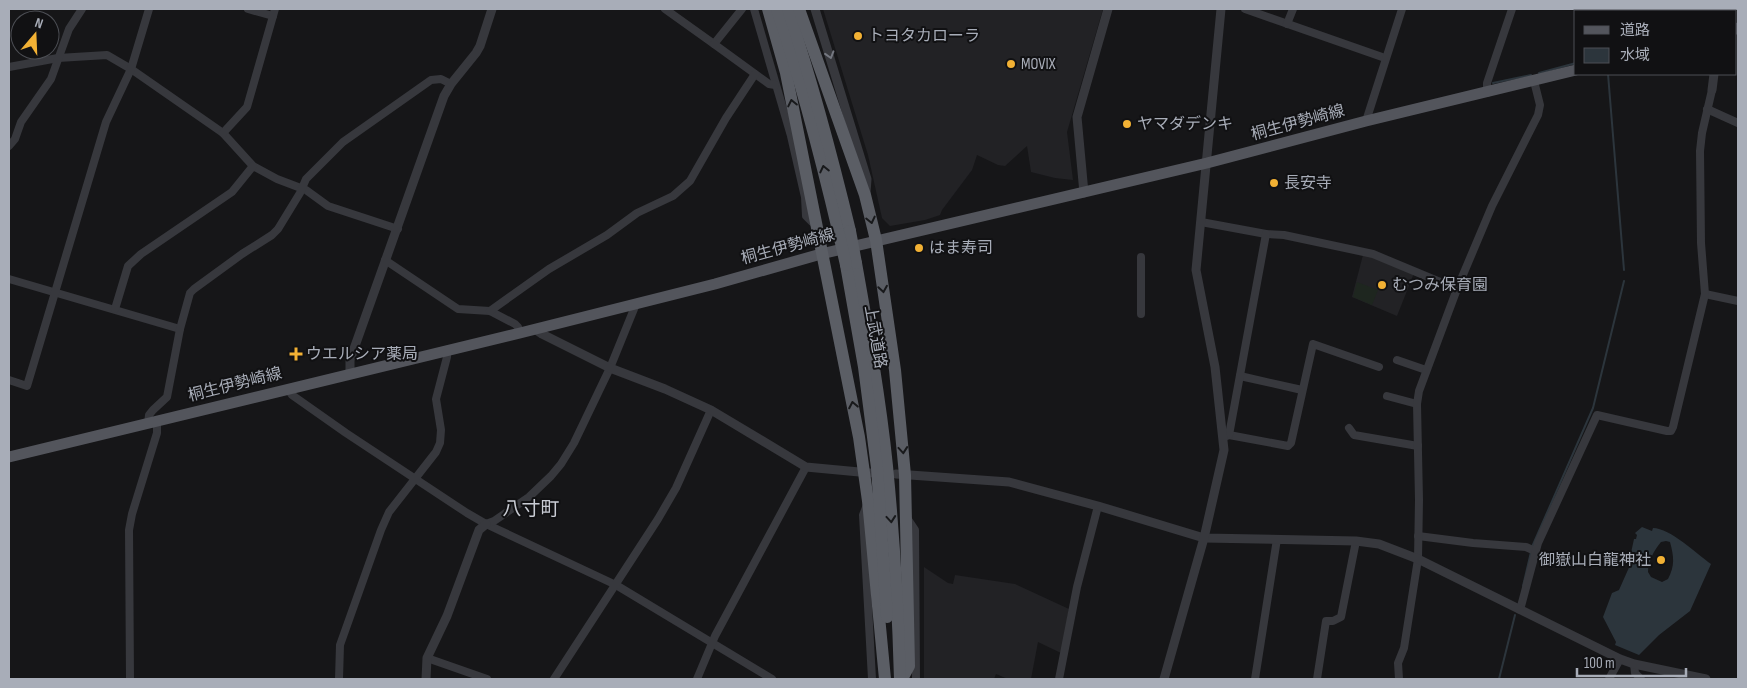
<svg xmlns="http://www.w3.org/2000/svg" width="1747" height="688" font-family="'Sofia Sans Condensed','Noto Sans JP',sans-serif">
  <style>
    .built { fill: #222225 }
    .green { fill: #1e261f }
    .water { fill: #2c353c; fill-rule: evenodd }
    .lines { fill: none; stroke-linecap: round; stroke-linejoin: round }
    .stream { stroke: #2c353c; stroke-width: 2 }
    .minor { stroke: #37383d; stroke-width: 8 }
    .tertiary { stroke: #37383d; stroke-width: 9 }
    .primary { stroke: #53555c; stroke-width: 11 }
    .trunk { stroke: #5b5e65; stroke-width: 12 }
    .trunk-bridge { stroke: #5b5e65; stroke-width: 12 }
    .oneway { stroke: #757881 }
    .oneway2 { stroke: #18191b }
    .poi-dot { fill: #f2b134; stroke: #111113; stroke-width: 2 }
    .labels { text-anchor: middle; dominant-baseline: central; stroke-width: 4; stroke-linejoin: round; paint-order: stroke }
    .poi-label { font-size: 16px; fill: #a8adb8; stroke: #111113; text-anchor: start }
    .street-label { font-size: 16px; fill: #a8adb8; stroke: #111113 }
    .quarter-label { font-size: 19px; fill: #c9ccd4; stroke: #111113 }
  </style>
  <rect width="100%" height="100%" fill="#161618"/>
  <g class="built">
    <polygon points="823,9 1103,9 1067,132 1073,180 1055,178 1031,172 1027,146 1005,166 998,165 977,155 972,170 942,210 940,215 925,220 890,226 882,218 868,155"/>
    <polygon points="1363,255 1374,257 1414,273 1397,316 1352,297"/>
    <polygon points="924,567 948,583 953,584 955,575 1015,584 1069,609 1061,653 1038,642 1031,679 1008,679 996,674 994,679 924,679"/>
  </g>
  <polygon class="green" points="1357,282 1378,290 1372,305 1353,297"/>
  <path class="water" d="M1642 527 1652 531 1653 528C1670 528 1697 554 1711 564L1690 611 1659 635 1639 655 1615 645 1616 642 1603 617 1612 593 1619 590 1631 563 1629 562 1634 539H1636L1637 535 1635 533ZM1666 541 1670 542C1674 557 1675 566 1668 579L1662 582 1651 577 1648 572C1648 562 1654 550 1661 542Z"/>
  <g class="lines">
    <g class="stream">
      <polyline points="1624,11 1625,9"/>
      <polyline points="1539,73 1576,63"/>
      <polyline points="1608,74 1624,270"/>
      <polyline points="1493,83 1531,75"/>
      <polyline points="1532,547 1593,408 1624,281"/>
      <polyline points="1523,586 1531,552"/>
      <polyline points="1499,679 1515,615"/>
    </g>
    <g class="minor">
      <polyline points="248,9 273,16"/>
      <polyline points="665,9 714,44 742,9"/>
      <polyline points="754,9 791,136 805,197 806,216 812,222 817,223"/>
      <polyline points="1245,9 1385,58"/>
      <polyline points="1287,24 1293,9"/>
      <polyline points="714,44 769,84 775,85"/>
      <polyline points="9,67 58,58 107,55 131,69 223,133 253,166 277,179 306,190 328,206 398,229"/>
      <polyline points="1487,93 1487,83 1512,9"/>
      <polyline points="1707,109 1738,123"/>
      <polyline points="1366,121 1402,9"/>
      <polyline points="223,133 247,107 275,9"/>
      <polyline points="9,146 15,139 21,122 51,79 69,29 82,9"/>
      <polyline points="1201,222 1266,234 1284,235 1373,254 1457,289"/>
      <polyline points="1141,257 1141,314"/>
      <polyline points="385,260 458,309 490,311 515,324 518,327 520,333"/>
      <polyline points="9,279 180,329"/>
      <polyline points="1705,294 1738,301"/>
      <polyline points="115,309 128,266 141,254 232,192 253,166"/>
      <polyline points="490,311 549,269 607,235 637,213 673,196 690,181 726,118 755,74"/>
      <polyline points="1397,360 1426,370"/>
      <polyline points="1240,376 1302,390"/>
      <polyline points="9,380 27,386 106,122 131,69 149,9"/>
      <polyline points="288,389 292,395 346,433 467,513 486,524 616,585 772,679"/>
      <polyline points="1387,396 1417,404"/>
      <polyline points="148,424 149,415 153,410 167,397 180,329 190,293 194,289 242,254 272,235 278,229 300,193 306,179 343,142 431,80 441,79 451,84"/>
      <polyline points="1349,428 1354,435 1418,446"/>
      <polyline points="1229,435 1288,446 1291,443 1313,344 1379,367"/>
      <polyline points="1224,437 1229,435 1266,234"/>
      <polyline points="867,505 863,515 872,679"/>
      <polyline points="907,518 915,530 916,679"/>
      <polyline points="486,524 494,521 529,497 551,476 561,464 574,443 610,368 636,304"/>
      <polyline points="1418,536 1473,543 1526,547 1535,551"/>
      <polyline points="1520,610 1538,543 1597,415 1667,431 1671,431 1673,427 1705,294 1701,243 1700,151 1702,133 1712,90"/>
      <polyline points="427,658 487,679"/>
      <polyline points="1634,664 1635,673 1641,679"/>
      <polyline points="130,679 129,530 132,514 157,433 157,422"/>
      <polyline points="339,679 340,645 381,530 389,512 436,452 440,443 441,430 436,399 447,357 447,350"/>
      <polyline points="554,679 658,519 676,488 711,410"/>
      <polyline points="697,679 715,636 806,467"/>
      <polyline points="1059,679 1077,587 1098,506"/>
      <polyline points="1255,679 1277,539"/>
      <polyline points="1317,679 1326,621 1333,621 1341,617 1356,541"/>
      <polyline points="1399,679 1398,663 1404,648 1418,559 1419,500 1417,404 1419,391 1457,289 1492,206 1538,115 1540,105 1534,81"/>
      <polyline points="1609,679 1620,659"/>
    </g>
    <g class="tertiary">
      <polyline points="815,9 867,179 866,193"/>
      <polyline points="1725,11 1726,9"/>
      <polyline points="1712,90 1714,74"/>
      <polyline points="1084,193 1077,117 1108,9"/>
      <polyline points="535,329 542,334 610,368 665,389 711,410 806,467 870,473"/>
      <polyline points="350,374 350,360 444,96 451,84 476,53 480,46 492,9"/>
      <polyline points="896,474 1009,482 1098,506 1204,538 1356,541 1379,544 1418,559 1620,659 1634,664 1706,679"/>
      <polyline points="426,679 427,658 447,616 479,530 486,524"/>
      <polyline points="1164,679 1204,538 1224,450 1215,367 1196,270 1221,9"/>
    </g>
    <g class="primary">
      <polyline points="1736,29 1738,28"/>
      <polyline points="9,457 520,333 715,284 821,254 1207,163 1366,121 1576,70"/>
    </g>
    <g class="trunk">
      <polyline points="768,9 786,73 859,437 868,501 885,679"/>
      <path d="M777 9C802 83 821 158 839 234"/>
      <path d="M788 9C812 82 832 156 850 231"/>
      <polyline points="799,9 865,195 876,240 895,370 905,475 909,666 902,679"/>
      <path d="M856 263C868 330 880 398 887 466 894 537 898 608 900 679"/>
      <polyline points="846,265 864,367 877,468 887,617"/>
    </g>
    <g class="trunk-bridge">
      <polyline points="850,231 856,263"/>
      <polyline points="839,234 846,265"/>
    </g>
  </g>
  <defs><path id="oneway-chevron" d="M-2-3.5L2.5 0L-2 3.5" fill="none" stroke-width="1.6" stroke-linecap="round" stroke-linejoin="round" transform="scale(1.25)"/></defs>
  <use class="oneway" href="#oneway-chevron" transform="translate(830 55) rotate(73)"/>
  <g class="oneway2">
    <use href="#oneway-chevron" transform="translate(792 103) rotate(-102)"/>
    <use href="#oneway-chevron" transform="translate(824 169) rotate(-103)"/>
    <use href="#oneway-chevron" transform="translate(871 220) rotate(77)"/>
    <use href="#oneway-chevron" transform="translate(883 289) rotate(81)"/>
    <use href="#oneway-chevron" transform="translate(853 405) rotate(-101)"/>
    <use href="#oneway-chevron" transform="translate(903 450) rotate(85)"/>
    <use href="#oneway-chevron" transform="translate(891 519) rotate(85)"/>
  </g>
  <g class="poi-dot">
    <circle cx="858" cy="36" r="5"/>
    <circle cx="1011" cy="64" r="5"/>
    <circle cx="1127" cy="124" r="5"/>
    <circle cx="1274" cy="183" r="5"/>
    <circle cx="919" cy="248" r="5"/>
    <circle cx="1382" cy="285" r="5"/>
    <path d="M293.5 346.5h5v5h5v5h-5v5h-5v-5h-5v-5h5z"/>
    <circle cx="1661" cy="560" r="5"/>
  </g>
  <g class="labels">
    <g class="poi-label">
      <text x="868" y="36">トヨタカローラ</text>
      <text x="1021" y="64">MOVIX</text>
      <text x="1137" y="124">ヤマダデンキ</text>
      <text x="1284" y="183">長安寺</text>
      <text x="929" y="248">はま寿司</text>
      <text x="1392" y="285">むつみ保育園</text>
      <text x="306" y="354">ウエルシア薬局</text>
      <text x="1651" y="560" text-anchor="end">御嶽山白龍神社</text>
    </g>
    <g class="street-label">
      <text transform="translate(1298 123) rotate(-15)">桐生伊勢崎線</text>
      <text transform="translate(788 247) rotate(-15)">桐生伊勢崎線</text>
      <text transform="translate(875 337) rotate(80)">上武道路</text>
      <text transform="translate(235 385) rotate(-14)">桐生伊勢崎線</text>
    </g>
    <g class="quarter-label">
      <text x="531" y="509">八寸町</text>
    </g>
  </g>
  <rect width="1747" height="688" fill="none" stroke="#a8adb8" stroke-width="20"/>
  <rect x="1574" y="10" width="162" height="65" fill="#111113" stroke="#4d4f55"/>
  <rect x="1584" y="26" width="25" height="8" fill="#53555c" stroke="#4d4f55"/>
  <text x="1620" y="35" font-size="15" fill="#a8adb8">道路</text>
  <rect x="1584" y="48" width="25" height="15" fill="#2c353c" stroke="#4d4f55"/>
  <text x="1620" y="60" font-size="15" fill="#a8adb8">水域</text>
  <g transform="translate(35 35) rotate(19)"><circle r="24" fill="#111113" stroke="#4d4f55"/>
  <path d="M0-4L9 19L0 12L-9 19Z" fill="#f2b134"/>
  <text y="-8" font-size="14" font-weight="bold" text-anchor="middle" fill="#a8adb8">N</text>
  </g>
  <path d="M1577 668v8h109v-8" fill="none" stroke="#a8adb8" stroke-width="2.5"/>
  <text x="1584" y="668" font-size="15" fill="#a8adb8" stroke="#111113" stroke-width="4" paint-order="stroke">100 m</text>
</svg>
